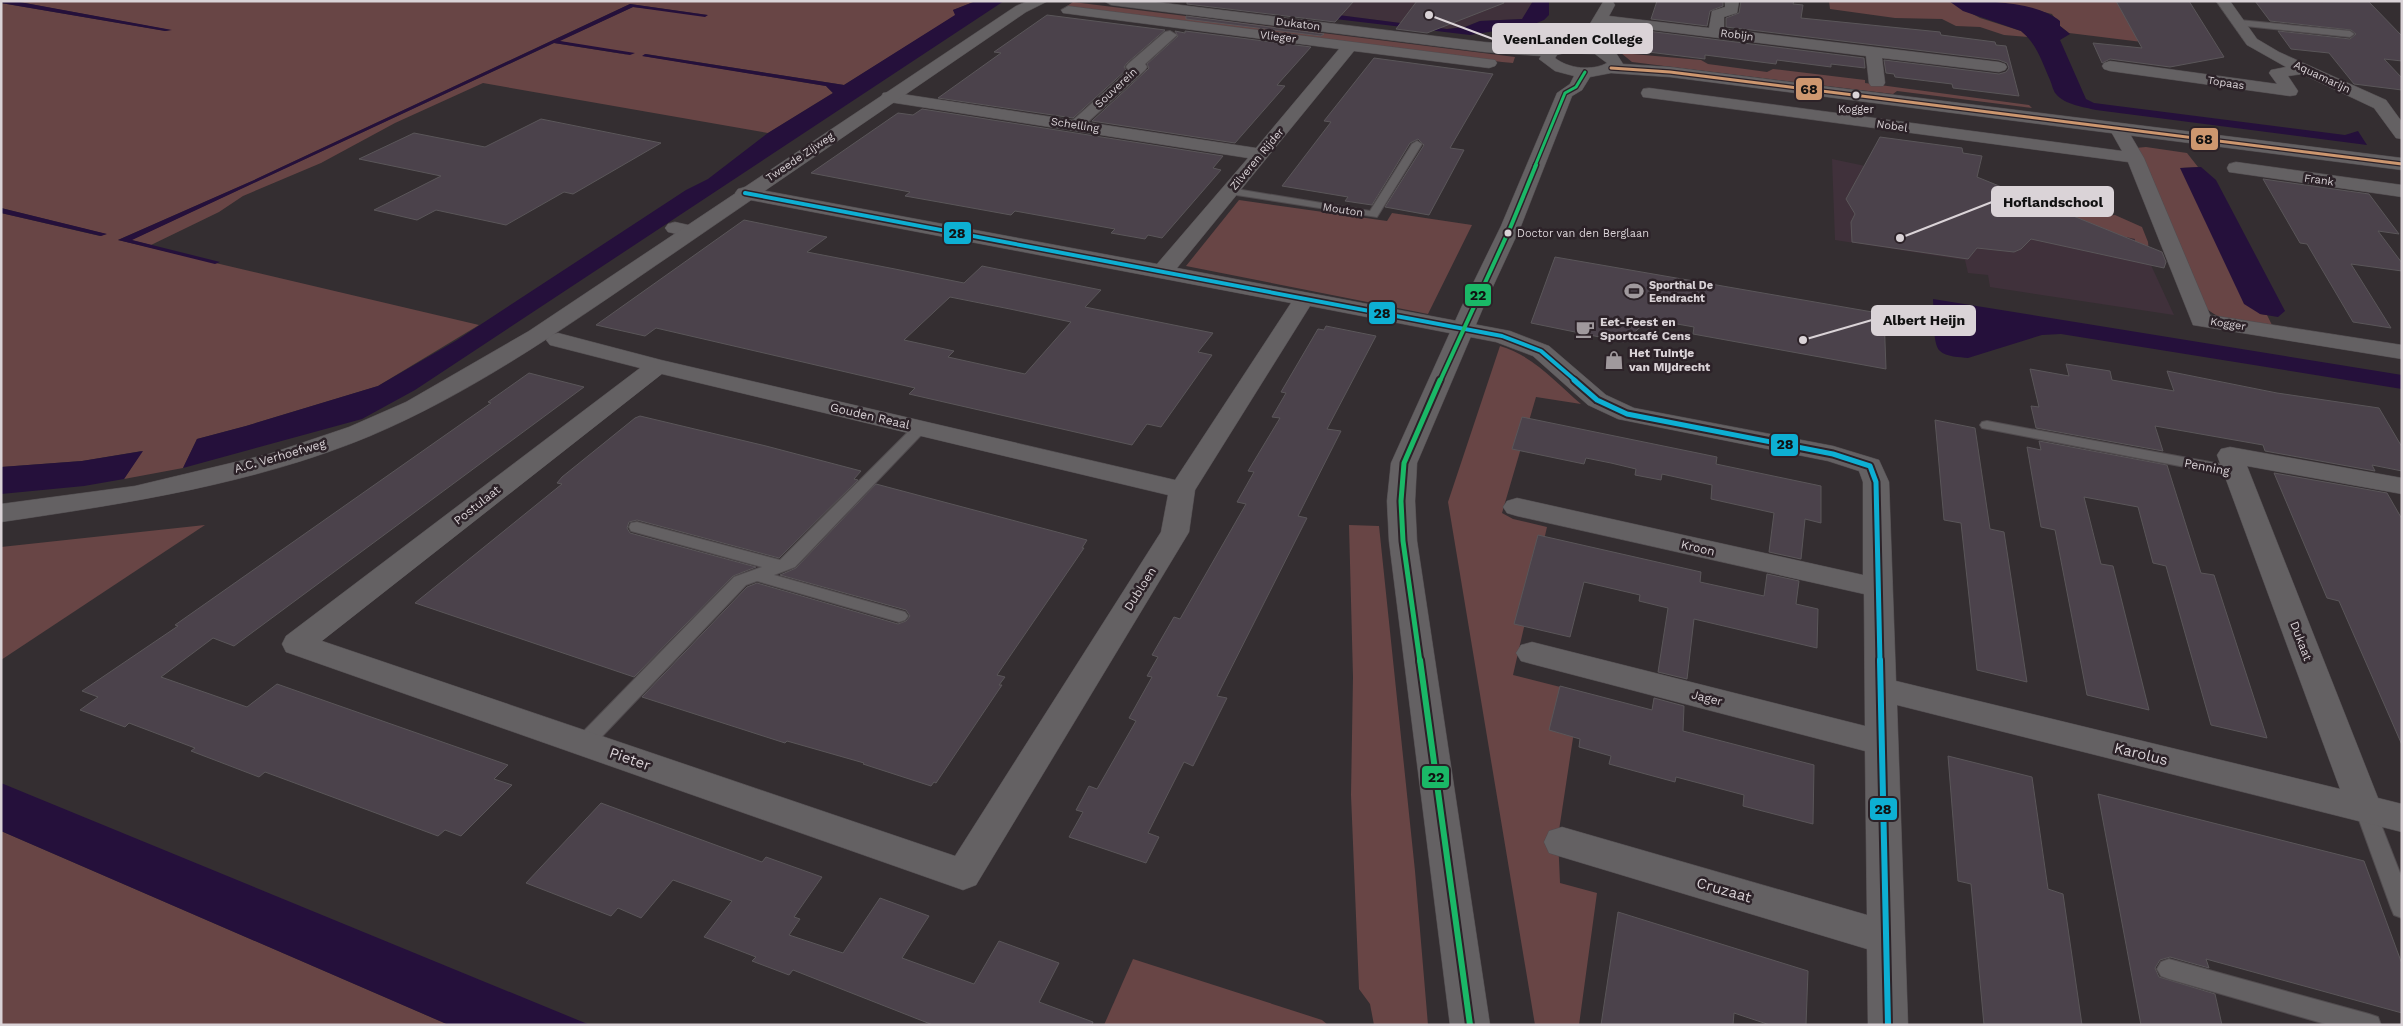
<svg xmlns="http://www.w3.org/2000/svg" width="2403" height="1026" font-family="'Work Sans',sans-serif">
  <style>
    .built { fill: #40313b }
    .green { fill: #684545 }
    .water { fill: #25103b }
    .building { fill: #4b424b; stroke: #5a5659; fill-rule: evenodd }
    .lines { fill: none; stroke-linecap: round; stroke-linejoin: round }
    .service-casing { stroke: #514c4f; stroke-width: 2 }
    .pedestrian-casing { stroke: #514c4f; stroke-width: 2 }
    .minor-casing { stroke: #514c4f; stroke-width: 1 }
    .tertiary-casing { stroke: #514c4f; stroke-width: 1 }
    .service { fill: #646163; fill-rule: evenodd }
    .pedestrian { fill: #646163; fill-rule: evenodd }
    .minor { fill: #646163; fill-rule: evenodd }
    .tertiary { fill: #646163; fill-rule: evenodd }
    .bus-1-casing { stroke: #2c2228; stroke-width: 5.5 }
    .bus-2-far2-casing { stroke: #2c2228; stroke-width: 7 }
    .bus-2-far1-casing { stroke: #2c2228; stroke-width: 9 }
    .bus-2-casing { stroke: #2c2228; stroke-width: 10 }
    .bus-3-far3-casing { stroke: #2c2228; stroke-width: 5.5 }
    .bus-3-far2-casing { stroke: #2c2228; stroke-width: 7 }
    .bus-3-far1-casing { stroke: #2c2228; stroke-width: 9 }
    .bus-3-casing { stroke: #2c2228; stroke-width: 10 }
    .bus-1 { stroke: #cd976f; stroke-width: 3 }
    .bus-2-far2 { stroke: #0dafd3; stroke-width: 4 }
    .bus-2-far1 { stroke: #0dafd3; stroke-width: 5 }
    .bus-2 { stroke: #0dafd3; stroke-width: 6 }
    .bus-3-far3 { stroke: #1ab867; stroke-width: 3 }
    .bus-3-far2 { stroke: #1ab867; stroke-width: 4 }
    .bus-3-far1 { stroke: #1ab867; stroke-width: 5 }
    .bus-3 { stroke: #1ab867; stroke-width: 6 }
    .bus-dot { fill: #dad3d7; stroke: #2c2228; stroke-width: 2 }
    .labels { text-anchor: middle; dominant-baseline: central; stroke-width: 5; stroke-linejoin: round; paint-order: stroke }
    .far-street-label { font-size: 11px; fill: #dad3d7; stroke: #2c2228 }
    .bus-label { font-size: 11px; fill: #dad3d7; stroke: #2c2228 }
    .far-poi-label { font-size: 11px; font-weight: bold; fill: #dad3d7; stroke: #2c2228; text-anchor: start }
    .poi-label { font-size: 12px; font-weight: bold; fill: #dad3d7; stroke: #2c2228; text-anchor: start }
    .street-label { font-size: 12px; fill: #dad3d7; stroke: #2c2228 }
    .near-street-label { font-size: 15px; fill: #dad3d7; stroke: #2c2228 }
    .leader { fill: none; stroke: #dad3d7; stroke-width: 2 }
    .callout-dot { fill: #dad3d7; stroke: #2c2228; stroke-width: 2 }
    .callout { fill: #dad3d7; stroke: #dad3d7; stroke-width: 2 }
    .callout-label { font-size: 14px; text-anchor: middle; font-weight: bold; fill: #111 }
    .line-badge { stroke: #2c2228; stroke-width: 2 }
    .pale-badge-label { font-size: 14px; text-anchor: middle; font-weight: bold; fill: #111 }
  </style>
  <rect width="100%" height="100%" fill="#342e31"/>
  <g class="built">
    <polygon points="1228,1 1533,1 1523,19 1480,21 1465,27 1447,29"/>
    <polygon points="1832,159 1975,189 1969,204 2148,242 2150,263 2174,315 1990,287 1988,275 1968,273 1965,260 1835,240"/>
  </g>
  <g class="green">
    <polygon points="14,1 976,1 953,10 956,15 844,85 646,54 643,56 826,86 833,93 768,133 483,83 395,123 321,163 243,196 219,212 151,245 131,240 554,43 630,55 559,41 633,7 707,15 630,4 252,181 118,240 479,325 378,386 246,426 197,439 183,468 124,479 142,451 82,461 1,467 1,213 100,236 106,234 1,208 1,3 166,31 170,30"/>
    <polygon points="1829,1 1949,1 1980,18 2021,31 2028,37 2004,35 1980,27 1956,26 1942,19 1895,18 1830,9"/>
    <polygon points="1984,1 2122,1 2142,42 2069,33 2060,26 2052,14 2015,5"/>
    <polygon points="1073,2 1515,57 1513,63 1502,62 1067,6"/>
    <polygon points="1621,53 1701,60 1708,64 1767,72 1773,69 1865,80 1865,83 2029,105 2032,108 1897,91 1893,94 1632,62"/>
    <path d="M2146 147 2187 153 2198 167 2181 168 2260 314 2267 315 2273 327C2249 323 2220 324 2203 305L2135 148Z"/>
    <polygon points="1975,189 2107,216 2115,215 2142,227 2148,242 2150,263 2133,261 2135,239 1969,204"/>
    <polygon points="1239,200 1387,221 1392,213 1472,225 1428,314 1186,266"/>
    <path d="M1500 346C1532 355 1557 383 1581 404L1536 397 1502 513 1513 519 1547 527 1513 675 1580 692 1558 837 1560 883 1597 893 1579 1025H1535L1448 502Z"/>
    <polygon points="205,525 1,660 1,547"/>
    <polygon points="1349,525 1379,526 1415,871 1428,1025 1374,1025 1370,1004 1359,989 1351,795 1353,677"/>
    <polygon points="1,831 449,1025 1,1025"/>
    <polygon points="1133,959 1322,1020 1328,1025 1104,1025"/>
  </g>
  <g class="water">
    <polygon points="1,1 14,1 172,30 165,31 1,3"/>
    <polygon points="976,1 1004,1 415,390 362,419 183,468 197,439 246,426 378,386 457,340 686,190 708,179 768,133 833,93 826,86 642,56 645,54 844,85 955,15 953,10"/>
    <polygon points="1183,1 1228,1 1447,29 1465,27 1480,21 1522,19 1533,1 1549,1 1549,15 1544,20 1532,25 1470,35"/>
    <path d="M1949 1C1981 1 2035 0 2060 21V26L2070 34 2060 40 2086 99 2094 103 2345 135 2358 131 2367 145 2096 110C2084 107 2065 105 2056 94 2053 91 2052 84 2050 80 2042 62 2037 44 2021 31L1963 11Z"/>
    <polygon points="630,4 708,15 705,17 633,7 560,41 635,53 630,55 554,43 132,240 220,262 215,264 118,240 252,181"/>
    <polygon points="2201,167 2216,180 2285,311 2278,317 2260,314 2244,304 2180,168"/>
    <polygon points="1,208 107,234 101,236 1,213"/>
    <path d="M1933 299 2402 375V389L2061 334 2042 335 1968 358C1960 357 1946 357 1940 351 1932 344 1934 311 1933 299Z"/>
    <polygon points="143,451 124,479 84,486 1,494 1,467 82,461"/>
    <polygon points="1,783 590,1025 449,1025 1,831"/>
  </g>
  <g class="building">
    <polygon points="1187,1 1354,1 1335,22 1187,4"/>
    <polygon points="1417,1 1503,1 1504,3 1427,33 1396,29"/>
    <polygon points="1657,1 1723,1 1723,6 1710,11 1707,26 1651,19"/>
    <polygon points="1741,1 1794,1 1793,4 1803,5 1801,18 1940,32 1941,35 1995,42 1996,45 2006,46 2019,96 1953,88 1952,84 1895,77 1894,74 1886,73 1884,60 1999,74 2006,72 2009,68 2007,63 1999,60 1726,27 1726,18 1739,13"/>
    <polygon points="2116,1 2189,1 2224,57 2170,67 2110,59 2102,63 2093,43 2142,48"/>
    <polygon points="2255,1 2369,2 2402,36 2402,61 2384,59 2402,78 2402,90 2354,84 2329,53 2291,49 2278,31 2350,39 2356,34 2351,30 2270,21"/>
    <polygon points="1047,15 1165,30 1127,63 1124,67 1126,70 1073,118 938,98 1001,53 994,52"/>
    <polygon points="1186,16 1324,34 1321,36 1186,19"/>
    <polygon points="1175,31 1185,33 1185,31 1311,47 1277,85 1285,86 1235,143 1092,121 1146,71 1149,68 1147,64 1178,36"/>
    <polygon points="1647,31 1864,58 1865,68 1831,64 1831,67 1777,60 1776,64 1705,55 1705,59 1640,51"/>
    <polygon points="1374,58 1493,74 1450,148 1464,150 1429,215 1385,207 1424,145 1418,139 1410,143 1372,205 1345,201 1348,197 1282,186 1331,122 1324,121"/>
    <polygon points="922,109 1223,156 1213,168 1221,170 1162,238 1148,235 1145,239 1111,233 1115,229 1015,211 1011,215 950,204 905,196 910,192 811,173 898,113 913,115"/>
    <polygon points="541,119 661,143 573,194 564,192 506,225 436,210 417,220 374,210 441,176 359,159 414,133 485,147"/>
    <polygon points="1880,137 1962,148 1963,153 1982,156 1977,177 2162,252 2166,262 2164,268 2031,239 2021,249 2014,252 1977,248 1968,259 1852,242 1851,222 1855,214 1846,199"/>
    <polygon points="2263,179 2369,194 2399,234 2378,231 2402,263 2402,271 2351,264 2391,328 2353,322 2307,244 2300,243"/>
    <path d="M744 220 827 237 807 252 895 269 964 283 982 266 1101 290 1085 307 1213 333 1198 352 1212 355 1161 427 1147 424 1132 445 909 394 915 388 656 328 645 336 596 325ZM950 297 1010 309 1071 322 1025 374 948 357 954 351 904 340Z"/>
    <polygon points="1555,257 1884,314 1886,369 1693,334 1694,327 1649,319 1624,342 1531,323"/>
    <polygon points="1326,326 1376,336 1327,429 1341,431 1298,516 1307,518 1217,696 1227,698 1193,766 1184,762 1148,833 1159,837 1146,863 1069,837 1083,812 1076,810 1089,786 1097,789 1136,721 1129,718 1152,677 1147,676 1158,657 1152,655 1174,617 1180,619 1246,504 1237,502 1254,472 1248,471 1280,418 1272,417 1286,393 1281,392 1318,329 1324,330"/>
    <polygon points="2066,364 2110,371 2112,380 2174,391 2167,371 2277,393 2379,408 2402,447 2402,471 2372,465 2375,471 2265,451 2263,445 2155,426 2163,451 2036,428 2031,406 2039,407 2030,369 2069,376"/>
    <polygon points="529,373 584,387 234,646 213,638 161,677 247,707 277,684 508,765 494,779 512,785 461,836 445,830 438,836 265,772 259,777 191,751 195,748 129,723 125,727 80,710 98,697 82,691 178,626 175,625 491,403 488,402"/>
    <polygon points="640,416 766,446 861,471 854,479 858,480 779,558 637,520 629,522 627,528 630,533 756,567 733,576 634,677 415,603 562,484 557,483 562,477 635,418"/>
    <polygon points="1522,417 1717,457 1716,464 1821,486 1821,523 1805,519 1801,559 1769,552 1774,513 1711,499 1712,485 1662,474 1661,480 1635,475 1636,469 1611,463 1586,458 1584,464 1512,449"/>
    <polygon points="1935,420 1975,428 1990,529 2004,532 2027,682 1977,670 1961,523 1944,520"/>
    <polygon points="2039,441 2167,465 2201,573 2214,575 2267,738 2211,725 2166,566 2153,563 2138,507 2084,497 2101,564 2113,566 2149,710 2087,695 2055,530 2041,527 2027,447 2041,450"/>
    <polygon points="2274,473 2387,493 2402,519 2402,745 2339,601 2327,598"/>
    <polygon points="876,484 1087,540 1082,548 1084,548 997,675 1005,677 999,685 1002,685 936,783 934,782 931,786 863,764 864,763 787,741 785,743 642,697 747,587 757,583 898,624 906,621 910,616 906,610 780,575 796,568"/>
    <polygon points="1538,535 1701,572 1700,582 1764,596 1767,574 1799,581 1796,604 1818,609 1817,648 1694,619 1687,679 1658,672 1668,608 1639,601 1640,595 1584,582 1570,637 1514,624"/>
    <polygon points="1560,686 1652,710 1654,698 1684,706 1683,731 1814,765 1813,824 1743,806 1744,795 1676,777 1675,782 1609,764 1611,756 1579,747 1580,739 1549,730"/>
    <polygon points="1948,756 2032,777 2048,889 2063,894 2082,1025 1984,1025 1971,884 1958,881"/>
    <polygon points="2098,794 2364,861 2402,964 2402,1013 2206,959 2209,968 2170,957 2160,960 2155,968 2159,977 2215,994 2222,1025 2141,1025"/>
    <polygon points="601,803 762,862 766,857 822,877 794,917 800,919 789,935 843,953 880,898 929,916 902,958 974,984 999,941 1059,963 1039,1002 1093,1022 1092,1025 933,1025 793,970 789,975 752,961 756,957 704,937 732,901 673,880 641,918 618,908 611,916 526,883"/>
    <polygon points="1618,912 1808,971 1806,1025 1770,1025 1734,1013 1733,1025 1601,1025"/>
  </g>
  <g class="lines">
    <g class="service-casing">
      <g id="service">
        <polygon points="2239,20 2350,31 2354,34 2350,37 2236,25 2235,23"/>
        <polygon points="1417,141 1422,144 1377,217 1230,194 1224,191 1230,188 1370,211 1412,144"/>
        <polygon points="1987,421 2237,467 2245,472 2237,477 1982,428 1980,425 1982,422"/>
        <polygon points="920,424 925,425 927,428 925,431 795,567 774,575 905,612 908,616 905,620 899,622 757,581 746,585 591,748 584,751 577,748 574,743 577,738 734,577 762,567 631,531 629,527 631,523 637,522 780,560 915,425"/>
        <polygon points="2365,801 2372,803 2375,809 2402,878 2402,918 2394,915 2391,908 2355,809 2358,803"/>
        <polygon points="2169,959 2369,1014 2378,1017 2381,1025 2329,1025 2169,979 2161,976 2157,969 2161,962"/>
      </g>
    </g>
    <g class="pedestrian-casing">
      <polygon id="pedestrian" points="1170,31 1177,35 1145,64 1147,67 1145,70 1081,128 1071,128 1068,125 1071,122 1129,70 1126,67 1128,64 1165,32"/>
    </g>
    <g class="minor-casing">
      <g id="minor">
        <path d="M1725 1H1739L1737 13 1724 17V29L1999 62 2005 64 2007 67 2005 70 1999 72 1882 58 1885 83 1883 86H1871L1869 83 1866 56 1605 24C1599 35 1589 41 1581 51H1571L1568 48 1577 35 1588 27 1603 2H1613L1615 5 1609 16 1709 28 1712 11 1725 7Z"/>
        <polygon points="2216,1 2230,1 2257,39 2279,52 2386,100 2402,122 2402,139 2396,138 2374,108 2302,74 2288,76 2298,91 2296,95 2290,96 2110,71 2104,69 2102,66 2104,63 2110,61 2277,84 2269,73 2271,70 2286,67 2247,45"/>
        <path d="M1068 6 1495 60 1497 63 1495 66 1489 68 1354 51 1177 268 1510 331 1549 346 1606 395 1634 408 1833 446 1879 460 1889 482 1896 681 2340 789 2217 455 2221 449 2230 447 2402 478V494L2247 466 2378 798 2402 804V832L1897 705 1908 1025H1868L1867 949 1562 857 1549 853 1544 842 1549 831 1562 827 1867 915 1865 751 1532 664 1521 661 1516 653 1521 645 1532 642 1865 726 1864 594 1517 516 1507 513 1503 507 1507 501 1517 498 1863 575V482L1859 471 1828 461 1618 419 1588 405 1533 356 1496 342 1310 306 1195 490 1189 532 976 885 963 890 286 652 282 644 286 636 640 368 550 345 546 340 550 335 558 333 661 360 1175 480 1291 303 745 199 738 197 735 193 738 189 745 187 1157 264 1248 158 889 102 883 101 881 97 883 93 889 92 1256 148 1339 49 1063 13 1061 10ZM662 374 1168 495 1161 532 955 856 322 641Z"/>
        <polygon points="1649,88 2122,151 2109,128 2112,124 2124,124 2144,158 2210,315 2402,345 2402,359 2193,325 2128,162 1643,97 1641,93 1643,89"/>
        <polygon points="2236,162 2402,185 2402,197 2229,172 2227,168 2229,164"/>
        <polygon points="675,222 697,227 700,231 697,235 690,237 668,232 665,228 668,224"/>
      </g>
    </g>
    <g class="tertiary-casing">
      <g id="tertiary">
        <path d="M1028 1H1048L1026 12C909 92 792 172 674 253 577 319 479 390 370 436 255 484 123 504 1 522V504L135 486 269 454 349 427 406 402 529 331 1016 6Z"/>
        <path d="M1104 1H1148L1484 42 1551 47 1566 43 1593 45 1616 53 1623 64 1670 67 2402 158V170L1670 77 1611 73 1590 77 1582 90 1572 96 1521 226 1483 308 1417 463 1415 501 1417 541 1490 1025H1450L1389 541 1387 501 1391 463 1461 308 1501 226 1557 93 1570 84 1574 76 1555 71 1539 59 1541 56 1484 52 1111 5ZM1566 53 1595 54 1607 63C1592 71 1569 69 1555 58L1557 55Z"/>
      </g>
    </g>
    <use href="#service" class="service"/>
    <use href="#pedestrian" class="pedestrian"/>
    <use href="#minor" class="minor"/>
    <use href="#tertiary" class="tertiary"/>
    <g class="bus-1-casing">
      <polyline id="bus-1" points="1611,68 1670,72 2402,164"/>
    </g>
    <g class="bus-2-far2-casing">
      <polyline id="bus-2-far2" points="745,193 1502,336 1541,351 1576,381"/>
    </g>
    <g class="bus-2-far1-casing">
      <polyline id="bus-2-far1" points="1574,380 1597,400 1627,414 1833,454 1870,466 1876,482 1880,662"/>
    </g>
    <g class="bus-2-casing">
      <polyline id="bus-2" points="1880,660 1888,1025"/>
    </g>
    <g class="bus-3-far3-casing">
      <polyline id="bus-3-far3" points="1535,166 1565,93 1576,87 1585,72"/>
    </g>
    <g class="bus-3-far2-casing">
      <polyline id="bus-3-far2" points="1440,381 1511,226 1536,165"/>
    </g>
    <g class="bus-3-far1-casing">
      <polyline id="bus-3-far1" points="1420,662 1403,541 1401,501 1404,463 1440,380"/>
    </g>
    <g class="bus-3-casing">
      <polyline id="bus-3" points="1420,660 1470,1025"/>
    </g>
    <use href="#bus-1" class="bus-1"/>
    <use href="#bus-2-far2" class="bus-2-far2"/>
    <use href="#bus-2-far1" class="bus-2-far1"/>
    <use href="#bus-2" class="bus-2"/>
    <use href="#bus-3-far3" class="bus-3-far3"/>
    <use href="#bus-3-far2" class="bus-3-far2"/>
    <use href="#bus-3-far1" class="bus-3-far1"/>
    <use href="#bus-3" class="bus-3"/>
  </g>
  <defs>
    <g id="stadium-bare" transform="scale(1.5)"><path d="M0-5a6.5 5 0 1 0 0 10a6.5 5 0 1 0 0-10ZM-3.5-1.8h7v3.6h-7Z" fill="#a0999d" stroke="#2c2228" stroke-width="2.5" paint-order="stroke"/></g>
    <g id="cafe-bare" transform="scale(1.5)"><path d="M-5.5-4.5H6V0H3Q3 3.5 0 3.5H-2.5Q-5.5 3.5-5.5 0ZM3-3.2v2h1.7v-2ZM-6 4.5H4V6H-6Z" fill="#a0999d" stroke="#2c2228" stroke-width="2.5" paint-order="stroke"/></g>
    <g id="shop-bare" transform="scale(1.5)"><path d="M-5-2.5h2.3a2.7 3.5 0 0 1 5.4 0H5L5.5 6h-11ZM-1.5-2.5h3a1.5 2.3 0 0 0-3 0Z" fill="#a0999d" stroke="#2c2228" stroke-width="2.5" paint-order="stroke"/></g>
  </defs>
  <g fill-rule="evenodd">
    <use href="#stadium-bare" x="1634" y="291"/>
    <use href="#cafe-bare" x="1585" y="329"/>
    <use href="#shop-bare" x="1614" y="360"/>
  </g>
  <g class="bus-dot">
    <circle cx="1856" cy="95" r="4.5"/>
    <circle cx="1508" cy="233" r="4.5"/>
  </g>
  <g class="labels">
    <g class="far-street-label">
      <text transform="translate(1298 24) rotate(7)">Dukaton</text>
      <text transform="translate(1737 35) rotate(7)">Robijn</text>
      <text transform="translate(1278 37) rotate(7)">Vlieger</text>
      <text transform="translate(2322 77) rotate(25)">Aquamarijn</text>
      <text transform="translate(2226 83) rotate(9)">Topaas</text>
      <text transform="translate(1116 88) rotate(-43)">Souverein</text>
      <text transform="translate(1075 125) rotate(9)">Schelling</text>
      <text transform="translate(1892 126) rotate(8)">Nobel</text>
      <text transform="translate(800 157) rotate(-34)">Tweede Zijweg</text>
      <text transform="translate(1257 159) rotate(-50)">Zilveren Rijder</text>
      <text transform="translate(2319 180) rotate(8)">Frank</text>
      <text transform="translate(1343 210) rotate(9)">Mouton</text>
      <text transform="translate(2228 324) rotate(9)">Kogger</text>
    </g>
    <g class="bus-label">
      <text x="1856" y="109">Kogger</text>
      <text x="1517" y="233" text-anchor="start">Doctor van den Berglaan</text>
    </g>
    <g class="far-poi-label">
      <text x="1649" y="285">Sporthal De<tspan x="1649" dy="13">Eendracht</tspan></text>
    </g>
    <g class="poi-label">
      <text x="1600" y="322">Eet-Feest en<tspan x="1600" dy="14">Sportcafé Cens</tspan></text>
      <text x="1629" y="353">Het Tuintje<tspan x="1629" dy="14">van Mijdrecht</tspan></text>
    </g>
    <g class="street-label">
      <text transform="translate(870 416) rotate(13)">Gouden Reaal</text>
      <text transform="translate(280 456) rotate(-16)">A.C. Verhoefweg</text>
      <text transform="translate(2207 467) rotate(11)">Penning</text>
      <text transform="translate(477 505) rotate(-38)">Postulaat</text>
      <text transform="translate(1698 548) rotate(13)">Kroon</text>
      <text transform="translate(1140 589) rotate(-58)">Dubloen</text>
      <text transform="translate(2301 641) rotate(69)">Dukaat</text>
      <text transform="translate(1707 698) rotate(14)">Jager</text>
    </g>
    <g class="near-street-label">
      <text transform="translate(2141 754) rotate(14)">Karolus</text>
      <text transform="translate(630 759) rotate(19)">Pieter</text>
      <text transform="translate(1724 890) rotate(16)">Cruzaat</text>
    </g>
  </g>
  <path class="leader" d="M1429 15L1493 39M1900 238L1992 202M1803 340L1872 320"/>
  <g class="callout-dot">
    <circle cx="1429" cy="15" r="5"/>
    <circle cx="1900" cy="238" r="5"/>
    <circle cx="1803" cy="340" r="5"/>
  </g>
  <g class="callout">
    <rect x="1493" y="24" width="159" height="29" rx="5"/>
    <rect x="1992" y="187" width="121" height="29" rx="5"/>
    <rect x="1872" y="306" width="103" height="29" rx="5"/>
  </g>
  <g class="callout-label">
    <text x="1573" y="44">VeenLanden College</text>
    <text x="2053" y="207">Hoflandschool</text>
    <text x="1924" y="325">Albert Heijn</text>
  </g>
  <g class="line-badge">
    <rect x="1795" y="77" width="28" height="24" rx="5" fill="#cd976f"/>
    <rect x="2190" y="127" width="29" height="24" rx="5" fill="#cd976f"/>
    <rect x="943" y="221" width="29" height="24" rx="5" fill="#0dafd3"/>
    <rect x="1464" y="283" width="28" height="24" rx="5" fill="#1ab867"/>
    <rect x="1368" y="301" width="28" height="24" rx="5" fill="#0dafd3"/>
    <rect x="1770" y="433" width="29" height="24" rx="5" fill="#0dafd3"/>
    <rect x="1421" y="765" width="29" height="24" rx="5" fill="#1ab867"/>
    <rect x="1869" y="797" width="29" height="24" rx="5" fill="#0dafd3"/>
  </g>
  <g class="pale-badge-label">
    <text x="1809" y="94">68</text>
    <text x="2204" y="144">68</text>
    <text x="957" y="238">28</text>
    <text x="1478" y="300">22</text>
    <text x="1382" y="318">28</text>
    <text x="1785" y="449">28</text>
    <text x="1436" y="782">22</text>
    <text x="1883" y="814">28</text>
  </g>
  <rect width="2403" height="1026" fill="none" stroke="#dad3d7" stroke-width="5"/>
</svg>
